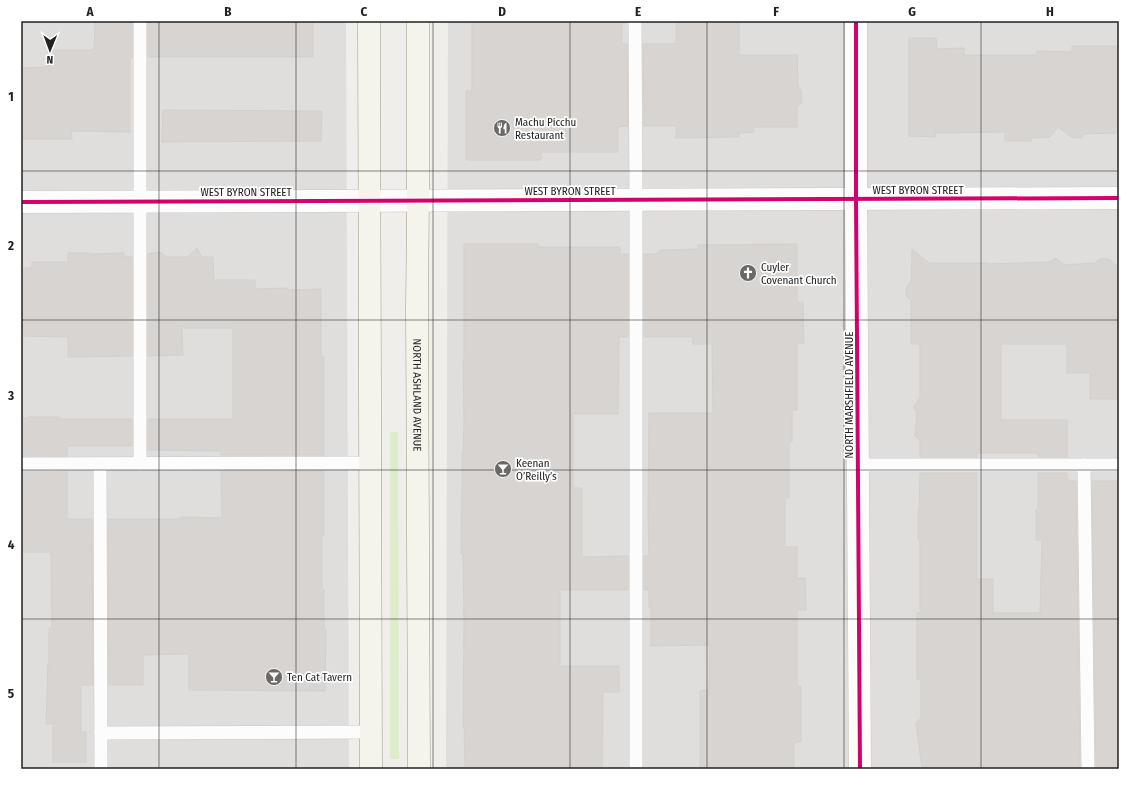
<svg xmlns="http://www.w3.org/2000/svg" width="1140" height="790" font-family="'Fira Sans Condensed',sans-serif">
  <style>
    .residential { fill: #dfdedc }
    .grass { fill: #ddeccb }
    .building { fill: #d7d4d2; stroke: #d3d0cc }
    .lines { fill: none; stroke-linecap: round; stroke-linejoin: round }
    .service-casing { stroke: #c9c8c7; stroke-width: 14 }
    .minor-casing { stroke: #c9c8c7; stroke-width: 23 }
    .secondary-casing { stroke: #999a82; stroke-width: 23 }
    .service { stroke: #fdfcfc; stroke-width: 13 }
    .minor { stroke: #fdfcfc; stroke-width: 22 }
    .secondary { stroke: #f4f4ed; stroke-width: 22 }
    .cycleway-casing { stroke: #fff; stroke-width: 6 }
    .cycleway { stroke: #d6006c; stroke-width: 4 }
    .grid { fill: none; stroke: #222; stroke-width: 1; stroke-opacity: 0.55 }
    .labels { text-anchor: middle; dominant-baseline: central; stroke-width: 3.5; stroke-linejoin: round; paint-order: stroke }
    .poi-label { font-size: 11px; fill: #222; stroke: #fff; text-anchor: start }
    .street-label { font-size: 11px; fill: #222; stroke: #fff }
    .neatline { fill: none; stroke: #222; stroke-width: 1.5 }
    .grid-label { font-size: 13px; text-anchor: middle; font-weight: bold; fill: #222 }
  </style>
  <rect width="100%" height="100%" fill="#f0eeeb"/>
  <g class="residential">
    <polygon points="21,21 346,21 349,769 21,769"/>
    <polygon points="448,21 1119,21 1119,769 446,769"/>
  </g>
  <polygon class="grass" points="390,432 398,432 399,759 390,759"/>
  <g class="building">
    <polygon points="95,21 132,21 132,58 130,58 130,132 71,131 72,139 21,139 21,68 48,67 48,50 94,50"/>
    <rect x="148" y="21" width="165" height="36"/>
    <polygon points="472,21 622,21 622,44 627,44 628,126 618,127 618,152 541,152 541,160 466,160 466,91 472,91"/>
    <polygon points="676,21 739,21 739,55 797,55 798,86 801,90 802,102 797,107 797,127 754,127 754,132 739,133 739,137 676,138 676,126 644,126 643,44 676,44"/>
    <polygon points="909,38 936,38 937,49 964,48 964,55 1037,55 1037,51 1072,52 1072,46 1119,46 1119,133 1084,134 1081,138 1071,137 1058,127 1050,137 1031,138 1031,141 1005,141 1005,132 935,133 936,137 909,136"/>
    <polygon points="163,110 322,111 321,141 162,142"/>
    <polygon points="464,244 538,244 538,247 620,247 620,254 628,254 628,337 619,337 618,414 573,414 573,488 582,488 582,557 628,556 628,590 560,590 560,666 619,666 619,692 603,692 602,769 465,769 464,727 463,727 464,623 463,554 461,554 462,487 462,454 463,454 464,418 463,360 464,359"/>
    <polygon points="797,244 797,302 803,302 804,343 797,343 797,410 792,410 792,442 789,442 789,498 785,498 785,547 797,547 797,578 805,578 806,610 797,610 797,686 801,686 801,742 794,742 794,769 700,769 700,691 709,690 710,645 651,646 651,607 649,607 649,590 644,590 644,556 649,556 648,511 649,413 713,413 712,344 693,344 692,337 644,337 644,254 657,254 660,250 698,249 698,245"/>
    <polygon points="197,248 202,257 213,257 214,280 255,280 255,289 288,288 288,290 321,289 321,357 324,357 324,455 221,455 221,451 148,450 148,419 233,419 233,328 182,328 183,355 148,356 148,254 160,252 166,257 187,257"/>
    <polygon points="912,249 929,263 987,263 987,264 1050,262 1056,258 1064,265 1095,263 1100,259 1109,259 1119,268 1119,399 1090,399 1090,373 1067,373 1067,344 1001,344 1001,420 1067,420 1067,457 1038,457 1038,453 977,453 977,457 920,457 920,440 915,436 917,412 913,408 920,398 920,344 911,344 911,300 906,296 907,286 911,281"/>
    <polygon points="68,253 90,253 90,254 124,253 124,257 132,256 132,356 68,357 68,337 21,336 21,268 32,268 32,262 68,262"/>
    <polygon points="28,417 60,417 60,419 132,419 132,446 67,446 67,456 21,456 21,418 28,418"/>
    <polygon points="221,471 324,471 324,535 322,536 322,590 324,590 324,628 326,630 325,691 189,690 189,654 143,655 143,685 109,685 108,519 178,519 181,517 222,518"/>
    <polygon points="21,472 67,472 67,519 92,519 93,685 81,685 81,732 86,732 86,762 53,762 53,724 46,724 48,663 49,663 49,628 52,628 51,552 21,552"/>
    <polygon points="920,473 977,473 977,579 993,579 993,613 1040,613 1042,540 1036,540 1036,510 1038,510 1038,473 1067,473 1067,479 1069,479 1069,481 1076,481 1080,769 922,769 916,723 921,718 921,679 917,679 917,613 920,613 920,540 918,540 918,511 919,511"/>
    <polygon points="1092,481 1119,481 1119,769 1096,769"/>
  </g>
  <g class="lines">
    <g class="service-casing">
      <g id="service">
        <polyline points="635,21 636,200 636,769"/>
        <polyline points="21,464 371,463"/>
        <polyline points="100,464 101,769"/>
        <polyline points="140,464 140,21"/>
        <polyline points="858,465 1119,465"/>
        <polyline points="1084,465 1088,769"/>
        <polyline points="101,733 371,732"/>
      </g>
    </g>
    <g class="minor-casing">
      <g id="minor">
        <polyline points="856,21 856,199 860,769"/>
        <polyline points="21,202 1119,198"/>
      </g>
    </g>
    <g class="secondary-casing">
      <g id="secondary">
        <polyline points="369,21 371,769"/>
        <path id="s1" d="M418 21V200L417 308 419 769"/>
      </g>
    </g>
    <use href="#service" class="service"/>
    <use href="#minor" class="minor"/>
    <use href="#secondary" class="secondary"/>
    <g class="cycleway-casing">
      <g id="cycleway">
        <polyline points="856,21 856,199 860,769"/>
        <polyline points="21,202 1119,198"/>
      </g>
    </g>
    <use href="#cycleway" class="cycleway"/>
  </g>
  <path class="grid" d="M159 21V769M296 21V769M433 21V769M570 21V769M707 21V769M844 21V769M981 21V769M21 171H1119M21 320H1119M21 470H1119M21 619H1119"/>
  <defs>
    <g id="restaurant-disc" transform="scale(0.9)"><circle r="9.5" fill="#6a6968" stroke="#fff"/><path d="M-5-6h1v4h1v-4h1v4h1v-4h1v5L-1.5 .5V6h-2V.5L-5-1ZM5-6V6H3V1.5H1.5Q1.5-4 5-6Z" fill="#fff"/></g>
    <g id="church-disc" transform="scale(0.9)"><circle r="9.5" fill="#6a6968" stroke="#fff"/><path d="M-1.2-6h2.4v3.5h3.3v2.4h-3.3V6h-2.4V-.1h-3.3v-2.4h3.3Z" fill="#fff"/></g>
    <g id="bar-disc" transform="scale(0.9)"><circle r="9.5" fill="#6a6968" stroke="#fff"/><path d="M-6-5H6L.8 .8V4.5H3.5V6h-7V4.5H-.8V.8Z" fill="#fff"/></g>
  </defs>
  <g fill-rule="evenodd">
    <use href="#restaurant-disc" x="502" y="128"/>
    <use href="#church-disc" x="748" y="273"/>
    <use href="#bar-disc" x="503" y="469"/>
    <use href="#bar-disc" x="274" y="677"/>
  </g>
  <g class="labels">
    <g class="poi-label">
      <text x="515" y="122">Machu Picchu<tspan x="515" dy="13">Restaurant</tspan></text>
      <text x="761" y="267">Cuyler<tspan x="761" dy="13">Covenant Church</tspan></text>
      <text x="516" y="463">Keenan<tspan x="516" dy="13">O’Reilly’s</tspan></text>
      <text x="287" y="677">Ten Cat Tavern</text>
    </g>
    <g class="street-label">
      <text x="918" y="190">WEST BYRON STREET</text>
      <text x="570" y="191">WEST BYRON STREET</text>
      <text x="246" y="192">WEST BYRON STREET</text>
      <text stroke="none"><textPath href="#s1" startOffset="374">NORTH ASHLAND AVENUE</textPath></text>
      <text transform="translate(849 395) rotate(-90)">NORTH MARSHFIELD AVENUE</text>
    </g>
  </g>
  <rect width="1140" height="790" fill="none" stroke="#ffffff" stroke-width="44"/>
  <g transform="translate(50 50) rotate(181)" stroke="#ffffff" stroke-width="3" paint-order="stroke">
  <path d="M0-3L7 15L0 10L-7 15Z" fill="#222222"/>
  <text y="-6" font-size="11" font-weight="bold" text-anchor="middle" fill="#222222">N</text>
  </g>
  <rect x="22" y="22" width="1096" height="746" class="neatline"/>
  <g class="grid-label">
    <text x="90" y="16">A</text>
    <text x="228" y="16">B</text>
    <text x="364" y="16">C</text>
    <text x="502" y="16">D</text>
    <text x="638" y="16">E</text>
    <text x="776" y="16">F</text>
    <text x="912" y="16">G</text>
    <text x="1050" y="16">H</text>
    <text x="11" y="101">1</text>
    <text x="11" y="250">2</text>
    <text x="11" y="400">3</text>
    <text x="11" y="549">4</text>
    <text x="11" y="698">5</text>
  </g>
</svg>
